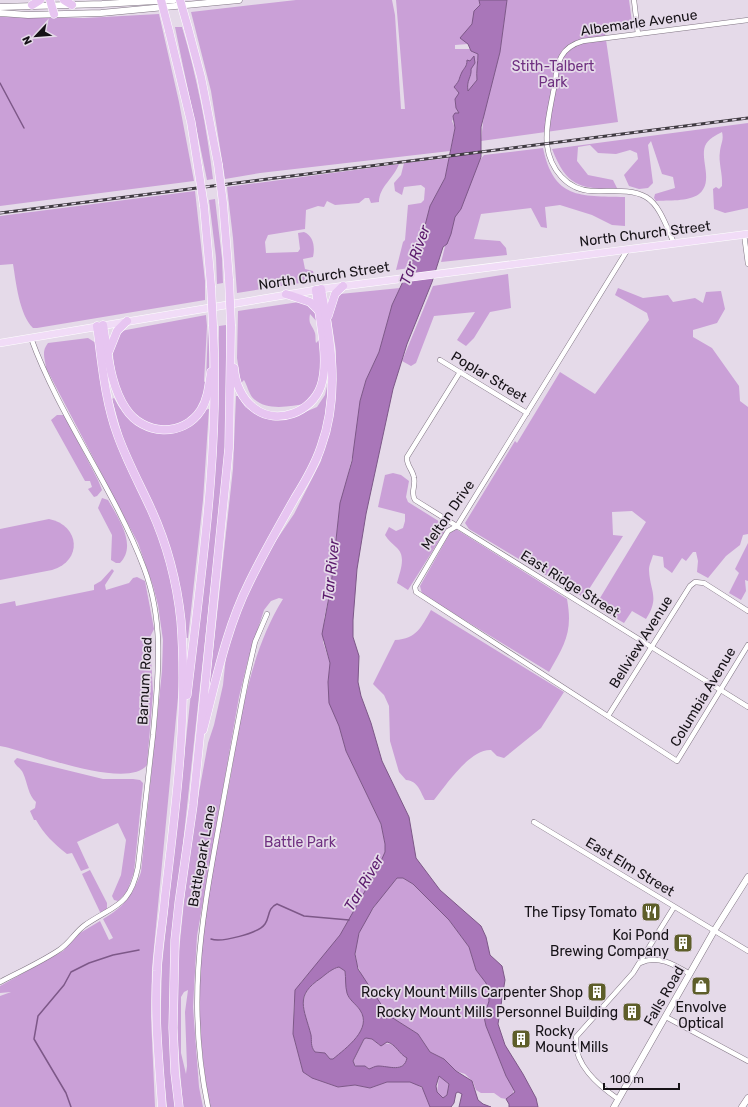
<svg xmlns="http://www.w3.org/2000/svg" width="748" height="1107" font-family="Rubik,sans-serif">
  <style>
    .green { fill: #caa0d7; fill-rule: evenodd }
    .water { fill: #a976b9; stroke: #7d5888; fill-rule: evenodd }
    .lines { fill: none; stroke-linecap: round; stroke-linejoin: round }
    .stream { stroke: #7d5888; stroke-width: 1.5 }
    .minor-casing { stroke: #807583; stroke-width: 5.5 }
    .secondary-casing { stroke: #807583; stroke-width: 7 }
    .primary-casing { stroke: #fff; stroke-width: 8 }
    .motorway-casing { stroke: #fff; stroke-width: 9 }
    .minor { stroke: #fff; stroke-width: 4.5 }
    .secondary { stroke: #fff; stroke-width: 6 }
    .primary { stroke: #f1dcf7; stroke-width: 7 }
    .motorway { stroke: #e7c5f1; stroke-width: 8 }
    .rail-casing { stroke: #3f3a41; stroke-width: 3 }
    .rail { stroke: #e5dae9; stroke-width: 1.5; stroke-dasharray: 4.5; stroke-linecap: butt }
    .motorway-bridge-casing { stroke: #fff; stroke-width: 9; stroke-linecap: butt }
    .motorway-bridge { stroke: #e7c5f1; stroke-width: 8 }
    .labels { text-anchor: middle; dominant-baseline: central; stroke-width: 3.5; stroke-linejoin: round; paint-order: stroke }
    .street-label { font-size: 14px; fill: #161217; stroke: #e5dae9 }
    .park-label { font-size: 14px; fill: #6f3081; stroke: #e5dae9 }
    .poi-label { font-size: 14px; fill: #161217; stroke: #e5dae9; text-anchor: end }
    .water-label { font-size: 15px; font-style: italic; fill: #5a196b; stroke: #e5dae9 }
  </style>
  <rect width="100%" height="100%" fill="#e5dae9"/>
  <g class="green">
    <path d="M296 0H392L395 15 401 109H405L396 0H479C481 13 469 29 463 40L468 44 455 45V49H470L471 51 478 54C478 62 476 72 477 80L468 92C466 81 471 72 470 61H467C466 71 458 80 455 89L459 93 455 104 459 113H457L452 121 455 128 450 151 260 173 225 179 211 91 191 12Z"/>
    <polygon points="507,0 629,0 633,29 605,33 618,122 481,141 484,114 500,52"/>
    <polygon points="159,14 179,102 194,181 0,206 0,17 85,18"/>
    <path d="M175 27H182C197 77 207 129 213 179L207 180C197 129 185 78 175 27Z"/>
    <path d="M748 123V208L725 213 714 209 713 189 716 187 719 189 722 186C723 174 718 162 720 151 721 143 724 140 722 132 716 135 708 139 705 146 700 160 714 182 699 194 688 202 668 200 656 201L654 198 655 194 675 188 673 177 662 174 651 141 648 145 653 183 648 188 639 189 629 186 624 175 638 159 637 153 630 150 616 154 598 153 590 145 578 147 577 161 588 175 613 180 618 190C579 188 567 187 552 149Z"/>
    <path d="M543 148C554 199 579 196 625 197V226L612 225 592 215 560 205 545 207 547 228 541 227 531 208 481 214 474 239 500 241 506 248 507 255 441 262C451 226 459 184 484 155Z"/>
    <polygon points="449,158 445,178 430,206 421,242 409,267 409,268 396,270 403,242 405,240 408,205 421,203 424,200 425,188 421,185 404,187 402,195 395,191 394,183 401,175 404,163"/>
    <path d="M399 164C394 178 379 187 379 202L371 203 369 198H365L359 203 335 205 327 201 324 207 318 206 306 210 305 229 268 235 265 242 266 253 298 252 300 249 298 233 304 232C314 236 315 248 313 257L303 259 305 269 313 271 315 279 313 281 237 293 233 238 227 187Z"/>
    <path d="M195 191 205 281V300L37 328H33C19 314 16 282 13 264L0 265V216Z"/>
    <polygon points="215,199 222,258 223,283 217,284 216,257 209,200"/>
    <polygon points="508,274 511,308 490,312 474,338 466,346 457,340 475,312 434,316 416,363 411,366 402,361 433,286"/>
    <path d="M400 288 392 305 379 352 366 380 360 401 355 445 339 512 331 586 324 619 323 642 330 663 328 682 346 751 381 824 385 844V852L377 870 340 935 329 951 301 982 294 999 293 1034 303 1072 310 1077 338 1087 355 1085 370 1088 387 1082H414L424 1090 430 1107H210C204 1073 200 1039 199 1005 199 929 216 854 230 780 241 718 249 654 283 599L279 598 271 601 264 610 248 660 239 697 197 936 193 1007 199 1087 203 1107H183L176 1021 177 971 190 842 208 743 214 725 223 685 226 656 242 603 271 548 294 514 321 461 334 395 336 351 331 319 332 311 340 294ZM188 990 185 1012 187 1066 186 1074 181 1053V997L184 992Z"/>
    <path d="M618 288 643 298 668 295 673 302 695 298 703 303 706 292 721 291 725 309 717 323 693 330V337L712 348 739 386 740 401 748 407V534L743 535 740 545 726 556 708 578 697 572 698 561 696 552H693L686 561 682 558 672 573 664 567 663 557 653 555C652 559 649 565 649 570 650 592 660 597 646 619L632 611 624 623 603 611 600 598 646 522 632 511 612 512 613 535 623 536 584 597 577 594 469 529 465 523 515 441 517 443 560 372 595 394 649 320 647 313 615 295Z"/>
    <path d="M299 302C312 304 316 312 318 323L310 314C308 325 312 324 315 333 316 337 315 339 316 343L320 339 322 358 319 387 306 404C290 406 265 412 252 397 249 393 247 385 244 380L241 383 237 358 238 311Z"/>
    <path d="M206 315 207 326 204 382 206 381 208 328C209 347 212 381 204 398 186 436 143 435 124 399 117 387 114 368 113 355 113 345 116 332 126 330Z"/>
    <polygon points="226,325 226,432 223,475 171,954 169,1032 176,1107 167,1107 160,1039 162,965 216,458 218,413 219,326"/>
    <path d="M88 338 96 343 102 389 108 417 124 462 155 525 169 563 180 625 179 687 152 968 151 1017 155 1107H0V996L11 992 0 993V986L63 951 80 933 100 921 109 940 113 938 103 919C124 907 133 895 141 872L162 671 163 640 158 605 153 586 138 543 46 368C45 358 41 352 48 343Z"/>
    <polygon points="329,378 324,426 313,459 252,573 208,697 233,469 236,396 238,396 246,408 244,401 249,407 293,417 317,407 325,395"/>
    <path d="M114 398C127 424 143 426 169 433L204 410 209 409 203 500 188 638H185L179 588 125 446 112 399Z"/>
    <polygon points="57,415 64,415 98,480 102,490 97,496 94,497 88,489 92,487 90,481 85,481 51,420"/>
    <path d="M393 473 401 475 409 481 406 497 408 502 445 525 447 528 408 590 397 583C400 571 407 556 396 547 392 543 388 540 385 535L389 527 396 531 403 528 405 521V514L378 507 385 475Z"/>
    <path d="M102 498 108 500C117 516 138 545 120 563H116L111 560 112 535 98 508Z"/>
    <path d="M49 519C80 525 83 561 52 570L0 580V529Z"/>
    <path d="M456 529 567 599C573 632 565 644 549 672L422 594 420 586 450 533Z"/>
    <polygon points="748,543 748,581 745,580 746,591 741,600 729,593 739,573 735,569"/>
    <path d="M112 569 114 571 105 585 106 590 129 583 133 578 137 577 145 581 154 629 150 637 153 693 147 765C127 791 29 751 0 746V604L15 601 16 606 94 590V585L101 581Z"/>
    <path d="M431 610 564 692 541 728 504 758 497 756 491 750C470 749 447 784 434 800H425C420 791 418 781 406 780L399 772 390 741 389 706 384 695 373 684 395 640C417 639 421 627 431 610Z"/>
    <path d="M17 758 103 779H133L140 780 143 783 134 872 127 892 118 901 114 900 112 896 121 875 126 840 118 823 77 842 89 868 81 871 72 853 67 854C53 843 44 834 36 820H34L30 811 35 808 36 802C28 795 28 784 23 773 21 768 15 766 14 761Z"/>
    <polygon points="90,870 107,903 107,910 102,913 100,912 82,874"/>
    <polygon points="397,878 403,878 413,884 449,920 469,947 476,970 487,983 489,1001 484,1017 486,1026 506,1076 514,1089 513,1094 506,1099 501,1098 494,1093 481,1093 476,1090 473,1082 465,1074 456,1071 444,1059 430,1052 418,1034 388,1015 363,978 357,964 355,949 361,927 381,897"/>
    <path d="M339 967 345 971C346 978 345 986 347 993 349 1000 356 1004 360 1010 373 1029 346 1048 333 1059H330L325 1053 315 1052C310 1046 312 1042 311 1035 304 1009 295 996 321 978 326 974 333 968 339 967Z"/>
    <path d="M366 1038 372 1039 379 1045C396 1039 395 1052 408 1058 403 1075 382 1063 370 1069L365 1066 357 1067 353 1062 364 1039Z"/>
    <polygon points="439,1076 449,1084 447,1095 443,1098 437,1092"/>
  </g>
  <path class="water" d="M479 0H507L500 52 481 127V157L461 209 455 217 451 234 447 244 443 247 432 282 407 344 393 389 366 514 357 569 353 620V637L359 656 358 682 361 696 371 723 382 761 409 817 416 858 440 890 481 926 486 937 490 955 502 966 505 980 498 1024 505 1045 523 1074 536 1098 538 1107H509V1104L506 1099 515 1092 506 1076 486 1026 484 1017 489 1001 488 990 486 983 476 970 469 947 449 920 413 884 403 878H397L373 908 359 933 355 954 358 969 388 1015 418 1034 430 1052 444 1059 456 1071 472 1081 478 1100 483 1104 491 1107H459L462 1094 458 1092 456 1093 454 1103 451 1107H430L422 1087 410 1082H387L370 1088 355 1085 338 1087 312 1078 303 1072 293 1034 295 990 340 935 377 870 385 852V844L381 824 346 751 339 726 329 703 328 682 330 663 322 634 331 586 340 503 352 461 360 401 366 380 379 352 392 305 420 245 430 206 445 178 455 128 453 116 455 113H459L456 108 455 99 459 93 454 87C461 79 458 80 462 72 464 68 467 67 467 60L470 61 474 56 475 63 471 69C472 77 466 80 468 91L477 80C476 72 478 62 478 54L471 51 468 44 460 38 472 24 474 11 480 5ZM339 967 345 971C346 978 345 986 347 993 349 1000 356 1004 360 1010 373 1029 346 1048 333 1059H330L325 1053 315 1052C310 1046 312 1041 311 1035 304 1008 294 996 321 978 326 974 333 968 339 967ZM366 1038 372 1039 381 1046 387 1042C396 1044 399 1054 407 1058 404 1073 389 1066 378 1066 375 1066 372 1068 369 1069L365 1066H355L353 1061 364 1039ZM439 1076 449 1084 447 1095 443 1098 437 1092 436 1086Z"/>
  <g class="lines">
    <g class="stream">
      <polyline points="0,83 24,128"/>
      <path d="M211 939C221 943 259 933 265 924 270 917 267 908 277 904L304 916 349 920"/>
      <polyline points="71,1107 66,1093 34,1039 38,1016 64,985 71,972 89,963 113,955 139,950"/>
    </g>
    <g class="minor-casing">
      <g id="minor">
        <polyline points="634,0 638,34"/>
        <polyline points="744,234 748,264"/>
        <path d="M674 243C667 228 660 205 646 197 630 188 609 192 592 191 567 190 550 169 547 145 545 125 552 102 555 82 557 62 561 47 583 41L748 20"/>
        <polyline points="628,249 457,526 448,531 415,587 416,592 677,761 748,645"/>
        <polyline points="440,360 527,413"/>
        <path d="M460 372 407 457C406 465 413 470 414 478 416 486 410 493 415 500L748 707"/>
        <polyline points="608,716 690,586 695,582 704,583 748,611"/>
        <polyline points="534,822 748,951"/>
        <path d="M640 963C657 954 675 965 690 974"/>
        <path d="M0 982C19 972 41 962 59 950 70 943 75 932 85 925 114 905 130 907 138 867 143 823 148 779 153 735 158 678 165 623 144 568 114 488 60 418 31 338"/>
        <polyline points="666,1017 748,1061"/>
        <path d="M618 1099C598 1085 573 1064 576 1037L633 973 674 907"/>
        <path d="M208 1107C187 1007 200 929 218 830 227 780 236 731 246 681L255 642 267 614"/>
      </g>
    </g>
    <g class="secondary-casing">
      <g id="secondary">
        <polyline points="0,7 102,4 174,0"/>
        <polyline points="0,13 28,15 101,13 239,0"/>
        <polyline points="614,1107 714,931 748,877"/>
        <polyline points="742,1107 748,1098"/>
      </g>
    </g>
    <g class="primary-casing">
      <polyline id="primary" points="0,343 321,289 748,234"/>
    </g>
    <g class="motorway-casing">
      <g id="motorway">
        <polyline points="50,0 54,14"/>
        <polyline points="64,0 72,5"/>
        <polyline points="32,5 40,0"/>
        <polyline points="188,28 201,77 218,164"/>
        <polyline points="169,31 191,122 198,167"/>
        <polyline points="223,203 229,279"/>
        <polyline points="204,206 211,286"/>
        <polyline points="286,294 310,302 318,310"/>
        <polyline points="328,316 335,294 343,286"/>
        <path d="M103 325C108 353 110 386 126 409 143 435 183 438 201 410 208 399 209 385 211 372"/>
        <path d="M97 326C102 363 105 401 118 436 127 461 140 485 151 509 167 544 177 582 181 621 188 712 176 805 165 896 163 921 158 946 157 971 154 1016 159 1062 162 1107"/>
        <polyline points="109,351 117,331 127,321"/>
        <path d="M234 368C235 383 242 399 254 408 277 426 312 412 321 386 330 359 319 319 316 290"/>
        <path d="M187 695C201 573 220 449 213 326"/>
        <path d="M203 730C216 681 226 629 249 583 263 554 279 526 295 498 305 482 315 465 321 447 340 395 331 341 321 289"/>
        <polyline points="179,1107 175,1073 173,1028 175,940 179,903 193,805 229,448 231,326"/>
      </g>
    </g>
    <use href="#minor" class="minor"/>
    <use href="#secondary" class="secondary"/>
    <use href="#primary" class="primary"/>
    <use href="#motorway" class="motorway"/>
    <g class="rail-casing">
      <polyline id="rail" points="0,213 748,118"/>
    </g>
    <use href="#rail" class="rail"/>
    <g class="motorway-bridge-casing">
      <g id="motorway-bridge">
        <polyline points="161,0 169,31"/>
        <polyline points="180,0 188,28"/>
        <polyline points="218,164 223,203"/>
        <polyline points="198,167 204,206"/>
        <polyline points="229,279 231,326"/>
        <polyline points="211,286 213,326"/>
      </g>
    </g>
    <use href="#motorway-bridge" class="motorway-bridge"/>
  </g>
  <defs>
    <g id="restaurant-square" transform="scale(1)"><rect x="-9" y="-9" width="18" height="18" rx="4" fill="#5e5e2a" stroke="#e5dae9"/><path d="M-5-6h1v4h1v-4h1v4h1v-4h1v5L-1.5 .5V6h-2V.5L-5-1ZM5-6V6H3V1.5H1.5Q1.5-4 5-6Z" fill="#fff"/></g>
    <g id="building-square" transform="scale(1)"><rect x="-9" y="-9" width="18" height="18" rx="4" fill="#5e5e2a" stroke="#e5dae9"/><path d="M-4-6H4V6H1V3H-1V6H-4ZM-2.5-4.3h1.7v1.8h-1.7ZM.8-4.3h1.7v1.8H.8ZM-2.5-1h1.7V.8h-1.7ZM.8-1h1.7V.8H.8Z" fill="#fff"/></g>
    <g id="shop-square" transform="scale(1)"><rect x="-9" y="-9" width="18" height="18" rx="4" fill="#5e5e2a" stroke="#e5dae9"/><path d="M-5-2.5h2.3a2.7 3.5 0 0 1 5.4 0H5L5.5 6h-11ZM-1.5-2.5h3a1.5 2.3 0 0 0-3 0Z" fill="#fff"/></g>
  </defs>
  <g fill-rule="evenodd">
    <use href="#restaurant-square" x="651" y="912"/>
    <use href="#building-square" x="683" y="943"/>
    <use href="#shop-square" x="701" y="986"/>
    <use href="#building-square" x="597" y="992"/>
    <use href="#building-square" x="632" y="1012"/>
    <use href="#building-square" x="521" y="1039"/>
  </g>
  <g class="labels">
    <g class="street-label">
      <text transform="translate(639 23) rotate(-8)">Albemarle Avenue</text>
      <text transform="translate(645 234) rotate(-7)">North Church Street</text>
      <text transform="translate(324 276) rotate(-8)">North Church Street</text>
      <text transform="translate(489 377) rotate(31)">Poplar Street</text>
      <text transform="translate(448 515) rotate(-55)">Melton Drive</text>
      <text transform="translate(570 584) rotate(32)">East Ridge Street</text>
      <text transform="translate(641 642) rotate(-58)">Bellview Avenue</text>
      <text transform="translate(145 681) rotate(-87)">Barnum Road</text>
      <text transform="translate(703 697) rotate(-59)">Columbia Avenue</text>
      <text transform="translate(202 856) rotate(-80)">Battlepark Lane</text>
      <text transform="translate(630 867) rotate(31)">East Elm Street</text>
      <text transform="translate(664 996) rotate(-60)">Falls Road</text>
    </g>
    <g class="park-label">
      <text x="553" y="66">Stith-Talbert<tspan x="553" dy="16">Park</tspan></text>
      <text x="300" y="842">Battle Park</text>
    </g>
    <g class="poi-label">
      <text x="637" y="912">The Tipsy Tomato</text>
      <text x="669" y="935">Koi Pond<tspan x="669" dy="16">Brewing Company</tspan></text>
      <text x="583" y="992">Rocky Mount Mills Carpenter Shop</text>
      <text x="701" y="1007" text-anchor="middle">Envolve<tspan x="701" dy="16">Optical</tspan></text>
      <text x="618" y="1012">Rocky Mount Mills Personnel Building</text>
      <text x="535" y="1031" text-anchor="start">Rocky<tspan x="535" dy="16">Mount Mills</tspan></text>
    </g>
    <g class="water-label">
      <text transform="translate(415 255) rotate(-70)">Tar River</text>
      <text transform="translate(331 570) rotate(-84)">Tar River</text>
      <text transform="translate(364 883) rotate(-59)">Tar River</text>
    </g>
  </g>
  <g transform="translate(36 36) rotate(244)" stroke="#e5dae9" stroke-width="3" paint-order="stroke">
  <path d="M0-3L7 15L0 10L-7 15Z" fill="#161217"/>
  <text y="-6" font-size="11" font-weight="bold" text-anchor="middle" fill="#161217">N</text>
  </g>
  <path d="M604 1083v6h75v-6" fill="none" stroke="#161217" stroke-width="2"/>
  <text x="610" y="1083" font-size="12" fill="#161217" stroke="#e5dae9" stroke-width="3" paint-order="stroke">100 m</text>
</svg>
